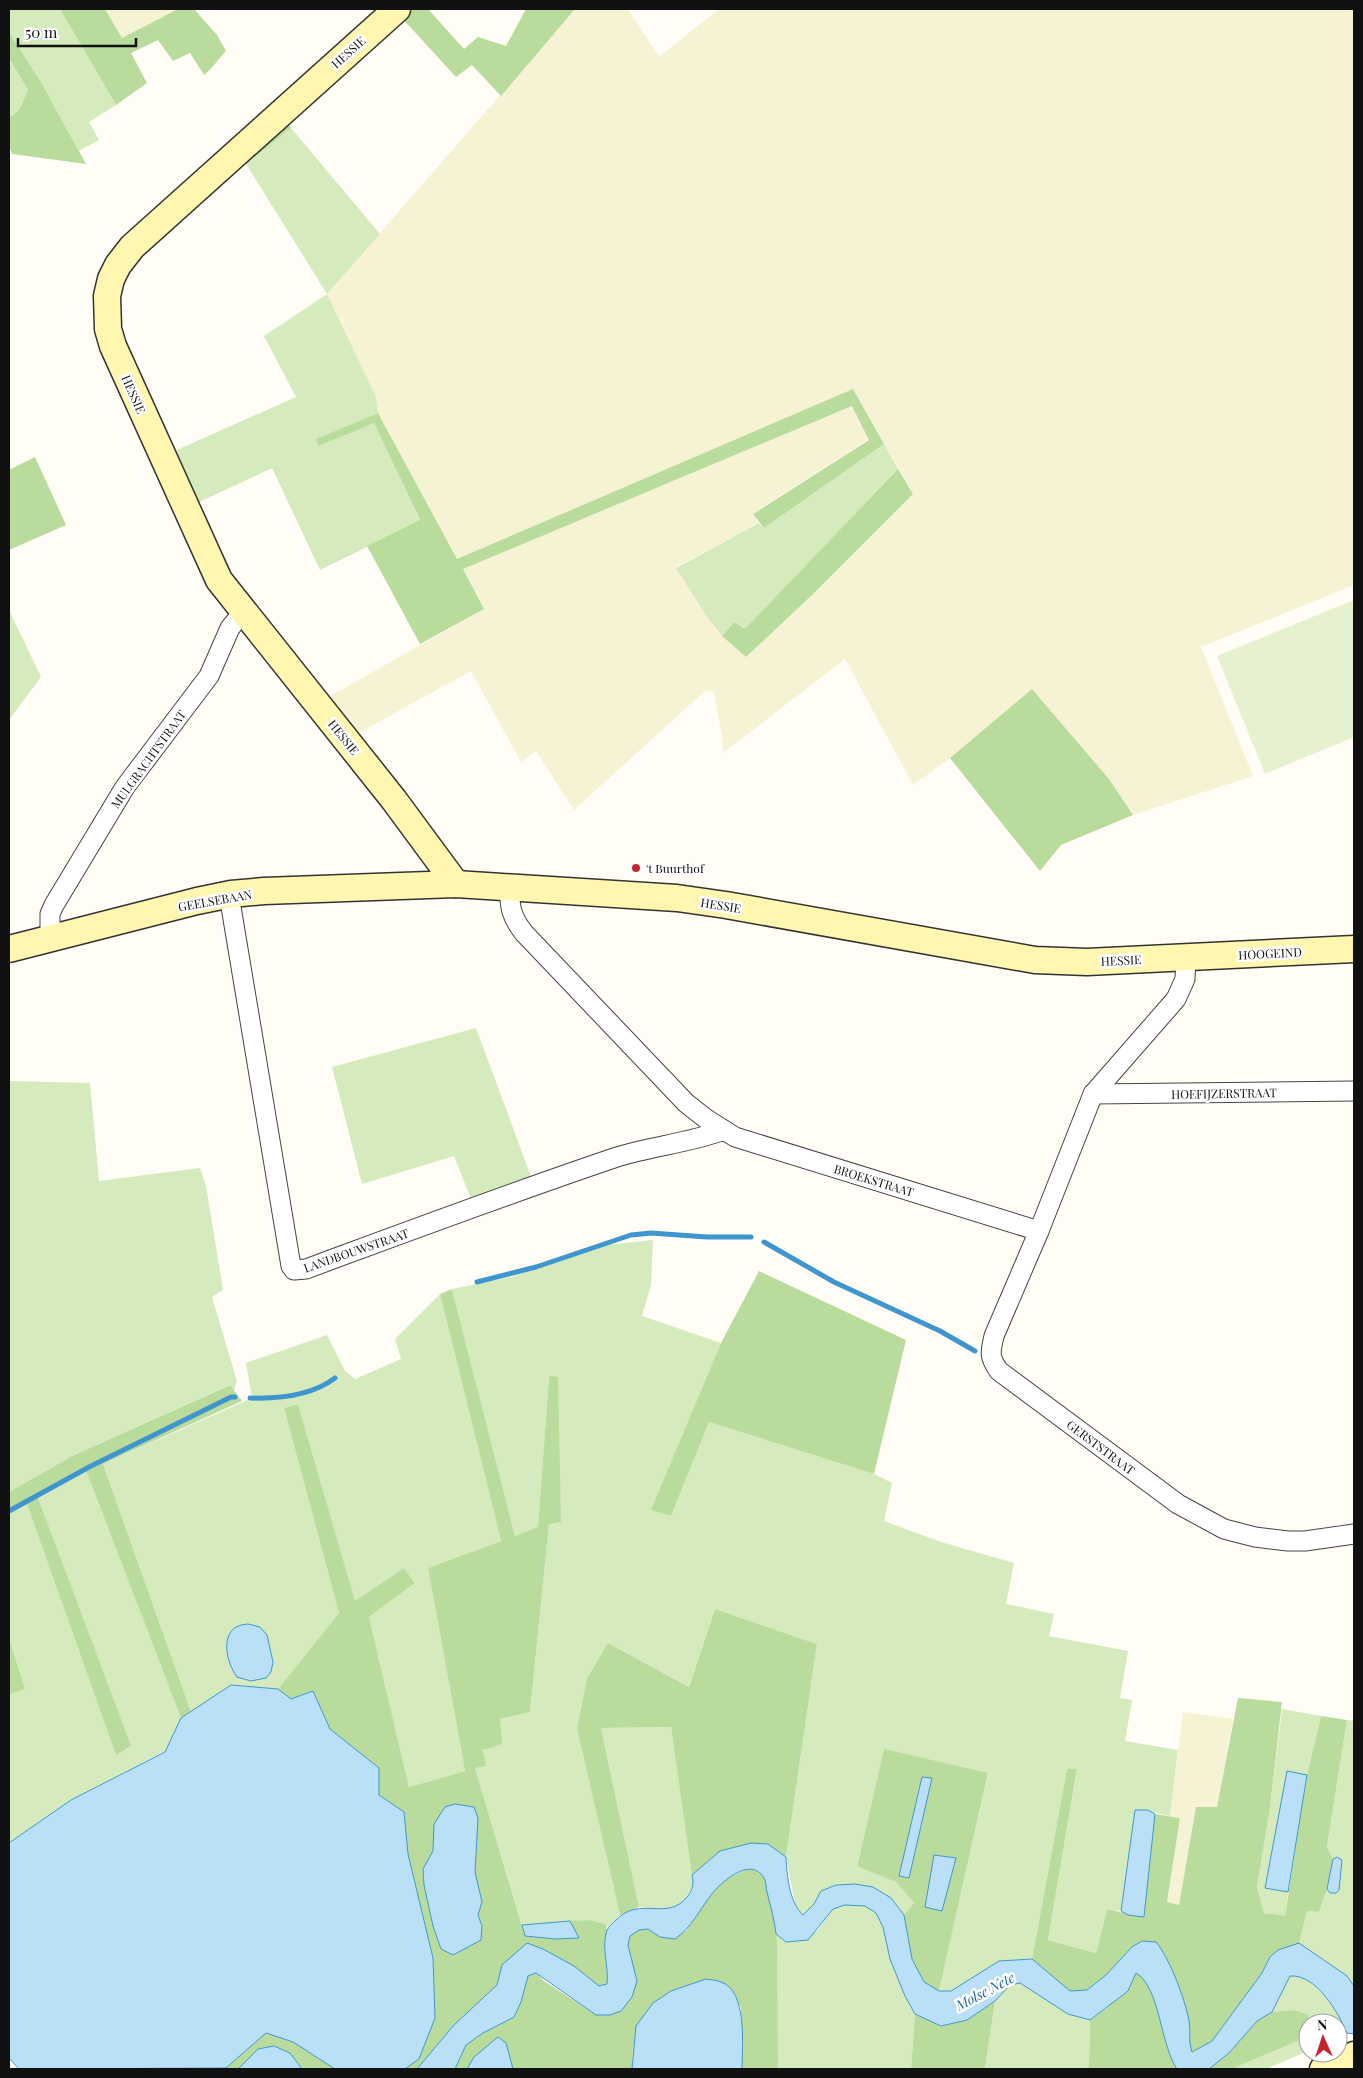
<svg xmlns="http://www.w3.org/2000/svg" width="1363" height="2078" font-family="'Playfair Display',serif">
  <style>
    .farmland { fill: #f6f3d4 }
    .green { fill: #d5ebbd }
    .forest { fill: #b9dc9c; fill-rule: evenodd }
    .pitch { fill: #e6f2cf }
    .water { fill: #b9e0f7; stroke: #3f96cf }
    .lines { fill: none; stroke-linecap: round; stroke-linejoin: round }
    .stream { stroke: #3f96cf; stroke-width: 5 }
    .street-casing { stroke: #444; stroke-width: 21 }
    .secondary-casing { stroke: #333; stroke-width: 29 }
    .street { stroke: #fff; stroke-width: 19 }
    .secondary { stroke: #fff6b0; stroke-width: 26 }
    .poi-dot { fill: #c4262e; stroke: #fff; stroke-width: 2 }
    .labels { text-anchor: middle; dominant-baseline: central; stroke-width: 5; stroke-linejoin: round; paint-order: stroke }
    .street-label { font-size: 12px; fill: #111; stroke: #fff }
    .poi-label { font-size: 12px; fill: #111; stroke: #fff; text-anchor: start }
    .water-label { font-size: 14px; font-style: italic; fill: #1768a6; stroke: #fff }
  </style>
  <rect width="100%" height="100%" fill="#fffdf5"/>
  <g class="farmland">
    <polygon points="105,9 178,9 122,38"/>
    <polygon points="575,9 628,9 659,57 719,9 1354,9 1354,585 1201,647 1253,776 1133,815 1109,779 1032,689 950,758 913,785 845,659 723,753 722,736 714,692 706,690 574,810 536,751 521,762 471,671 355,735 325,699 484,609 462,569 852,406 869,439 753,513 759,523 676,567 707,617 722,636 746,657 913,494 853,390 457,559 378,413 376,397 327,294"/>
    <polygon points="1183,1712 1233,1719 1217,1808 1196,1808 1179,1906 1167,1903 1180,1818 1170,1816"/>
  </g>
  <g class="green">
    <polygon points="9,9 60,9 116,105 89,122 99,140 79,151 41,82 9,32"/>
    <polygon points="9,60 28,90 19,110 9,118"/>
    <polygon points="291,128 380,234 327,294 376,397 378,413 317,439 318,445 374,422 420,521 320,570 272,468 193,505 170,453 296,397 264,336 327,294 246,164"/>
    <polygon points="884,444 898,469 745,630 734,622 722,636 707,617 676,568 759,523 764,528"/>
    <polygon points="9,610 41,677 9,720"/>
    <polygon points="476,1028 533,1182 473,1204 454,1156 362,1184 332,1067"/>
    <polygon points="9,1081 90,1083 99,1181 200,1168 206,1186 223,1290 212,1297 237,1381 234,1390 229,1385 72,1456 9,1492"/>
    <path d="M653 1240 651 1285 642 1316 721 1343 652 1510 671 1516 709 1422 874 1474 892 1483 884 1521 941 1542 1014 1563 1006 1604 1054 1614 1049 1636 1128 1651 1120 1698 1132 1700 1125 1741 1178 1750 1170 1816C1158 1814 1148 1810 1135 1810L1121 1911 1107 1909 1096 1953 1048 1940 1077 1770 1067 1769 1032 1959 999 1961 951 1991H939L988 1774 884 1750 857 1865 896 1882 914 1903 904 1915 891 1898 821 1891 814 1904 803 1915 797 1909 794 1899 786 1857 817 1644 715 1609 689 1687 608 1643 577 1729 620 1915 608 1928 606 1924 590 1920 522 1925 475 1768 500 1719 530 1712 549 1523 561 1521 549 1376 538 1527 515 1536 452 1289 511 1277 606 1245Z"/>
    <polygon points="440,1294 501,1541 428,1568 465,1771 409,1787 369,1617 415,1583 404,1568 355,1602 298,1404 284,1408 339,1613 278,1689 231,1685 191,1712 103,1464 252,1398 246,1363 327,1335 345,1371 355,1379 401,1359 395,1339"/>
    <polygon points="86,1469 181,1718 165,1751 71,1800 9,1843 9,1695 25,1689 9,1638 9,1514 27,1504 116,1754 130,1746 38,1498"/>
    <polygon points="1282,1709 1321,1716 1307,1775 1287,1772 1265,1888 1288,1892 1285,1917 1264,1913 1257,1887 1270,1808"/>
    <polygon points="1347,1720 1354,1721 1354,1986 1347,1976 1299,1943 1307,1911 1319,1912 1327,1889 1330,1893 1336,1893 1337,1857 1333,1859 1327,1847"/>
    <path d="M671 1727 694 1883C682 1914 668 1909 639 1907L601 1728Z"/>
    <polygon points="845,1905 865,1906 876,1913 883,1927 890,1959 905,1996 915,2014 911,2069 778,2069 776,1934 786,1942 817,1931 833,1909"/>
    <path d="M1300 1975C1323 1991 1337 2008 1347 2033L1338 2037V2023H1309V2015L1294 2010 1272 2012 1290 1976Z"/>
    <polygon points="1020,1983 1068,2014 1090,2020 1089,2069 985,2069 995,2001 1010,1985"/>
    <polygon points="1308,2029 1308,2051 1266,2069 1232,2069 1304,2038"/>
  </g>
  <g class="forest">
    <path d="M60 9H105L122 38 178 9H194L217 35 226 51C218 59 213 68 204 75L190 53 173 61 158 40 131 53 147 83 116 105Z"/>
    <polygon points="411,9 428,9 464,49 478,37 506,46 526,9 575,9 501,96 472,65 456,77 401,17"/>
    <polygon points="9,32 41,82 86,164 12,154 9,146 9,118 19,110 28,90 9,59"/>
    <polygon points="286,120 291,128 246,164 239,163"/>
    <polygon points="853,389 884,444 764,528 753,514 869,440 852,406 463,569 484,609 420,644 367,546 420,520 374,423 318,446 316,439 378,413 457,559"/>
    <polygon points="35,457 66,525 9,550 9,470"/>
    <polygon points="898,469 913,494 812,595 746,657 722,636 734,622 745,629"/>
    <polygon points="1032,689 1109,779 1133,815 1061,845 1040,871 950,758"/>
    <polygon points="759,1271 906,1340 874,1474 709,1422 671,1516 651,1510 721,1343"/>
    <path d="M452 1289 515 1536 538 1527 549 1376 558 1377 561 1522 549 1524 530 1712 500 1719 502 1744 483 1750 486 1766 475 1768 525 1936 556 1939 578 1938 570 1921 590 1920 606 1924C609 1934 603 1945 605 1956 606 1966 608 1973 608 1984L599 1987 589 1980 502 1965 497 1985 454 2025 417 2069H405L419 2059 435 2018 433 1958 408 1854 404 1812 379 1795V1768L330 1729 313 1691 291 1699 278 1689 339 1613 284 1408 298 1404 355 1601 404 1568 415 1583 369 1617 409 1787 465 1771 428 1568 501 1541 440 1294ZM478 1818 475 1872 482 1902 478 1915 482 1926 441 1949 433 1926 424 1885 423 1869 433 1851Z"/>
    <polygon points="230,1385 242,1401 103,1464 191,1712 181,1718 86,1470 38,1498 131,1746 116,1755 27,1504 9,1514 9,1492 72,1456"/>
    <polygon points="715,1609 817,1644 786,1857 768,1844 720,1851 692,1875 671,1727 601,1728 639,1907 620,1915 577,1729 587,1679 608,1643 689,1687"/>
    <polygon points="9,1638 25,1689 9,1695"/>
    <path d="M1238 1698 1282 1702 1270 1808 1257 1887 1264 1913 1285 1916 1307 1775 1321 1716 1347 1720 1327 1847 1333 1859 1327 1889 1319 1912 1307 1911 1299 1943 1278 1950 1270 1957 1262 1973 1212 2041 1192 2052C1188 2039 1191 2032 1189 2021 1185 1999 1170 1959 1156 1942L1132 1947 1106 1975 1087 1990 1070 1992 1032 1959 1067 1769H1077L1048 1940 1096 1953 1107 1909C1120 1911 1131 1916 1144 1917L1155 1814 1180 1818 1167 1902 1179 1905 1196 1807H1217Z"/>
    <polygon points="884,1749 988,1773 939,1991 924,1982 912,1959 904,1915 914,1903 896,1882 857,1866"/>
    <path d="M749 1869 757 1871 764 1877 774 1912 777 1943 778 2069H742L741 2008 734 1993 633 2047 632 2069H513L506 2043 474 2057 467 2069H455L466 2045 482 2033 514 2017 521 2002 528 1976 536 1973 544 1981 596 2015 631 1961 628 1945 630 1936 639 1930 649 1929 660 1937 686 1931C704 1904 716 1879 749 1869Z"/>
    <path d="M1136 1972C1160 1987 1160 2044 1177 2069H1089L1090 2020 1107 2008Z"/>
    <polygon points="995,2001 985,2069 911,2069 915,2014 941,2026 967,2020"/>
    <polygon points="1294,2010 1309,2015 1308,2029 1304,2038 1232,2069 1209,2069 1229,2053 1257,2021 1272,2012"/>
    <polygon points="266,2033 293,2042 335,2069 302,2069 290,2053 258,2049 238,2069 216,2069 226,2068"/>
  </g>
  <polygon class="pitch" points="1354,600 1354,737 1265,774 1217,656"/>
  <g class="water">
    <path d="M248 1624 260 1627 267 1635 273 1662 271 1672 266 1678 251 1681 237 1677C225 1661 218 1625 248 1624Z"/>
    <polygon points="231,1685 278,1689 291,1699 313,1691 330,1729 379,1768 379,1795 404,1812 408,1854 433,1958 435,2018 419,2059 405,2069 335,2069 293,2042 266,2033 226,2068 19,2069 9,2058 9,1843 71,1800 165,1752 181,1718"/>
    <polygon points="1287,1771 1307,1775 1288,1892 1265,1888"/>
    <polygon points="922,1777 932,1778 909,1878 899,1876"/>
    <polygon points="455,1804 474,1807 478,1818 475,1872 482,1902 478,1915 482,1926 481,1940 453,1955 441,1949 433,1926 424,1885 423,1869 433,1851 434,1824 445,1807"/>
    <polygon points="1135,1810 1148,1810 1155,1814 1144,1917 1128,1915 1121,1911"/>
    <path d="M751 1843 768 1844 786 1857C787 1875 789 1902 803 1915L814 1904 821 1891 836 1885 855 1884 873 1887 891 1898 904 1915 912 1959 924 1982 939 1991H951L999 1961 1032 1959 1070 1991 1087 1990 1106 1975 1132 1947 1142 1941 1156 1942C1170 1959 1185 1999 1189 2021 1191 2032 1188 2040 1192 2052L1212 2041 1262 1973 1270 1957 1278 1950 1299 1943 1347 1976 1354 1986V2034L1347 2033C1338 2012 1316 1974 1290 1976L1272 2012 1257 2021 1229 2053 1209 2069H1177C1160 2044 1160 1987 1136 1973L1128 1991 1090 2020 1068 2014 1020 1983 1010 1985 995 2001 967 2020 941 2026 915 2014 905 1996 890 1959 883 1927 876 1913 865 1906 845 1905 833 1909 808 1940 786 1942 776 1934C774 1918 771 1908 767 1892 766 1888 766 1881 764 1878 751 1855 720 1883 711 1895 699 1911 691 1928 675 1939L660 1937 648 1929 639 1930 630 1936 628 1945 637 1981 632 1997 621 2011 610 2015H596L536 1973 528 1976 521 2002 514 2017 483 2033 466 2045 455 2069H417L454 2025 497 1985 502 1965 527 1943 543 1949 574 1966 599 1986 607 1984C609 1966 601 1948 607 1930 609 1927 612 1924 615 1921 640 1894 667 1923 688 1896 693 1889 694 1883 692 1875L720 1851Z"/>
    <polygon points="934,1855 956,1858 942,1911 925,1907"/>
    <polygon points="1337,1857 1342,1860 1339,1890 1336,1893 1330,1893 1327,1889 1333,1859"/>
    <polygon points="570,1921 579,1938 556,1939 525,1936 522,1925"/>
    <path d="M706 1979C711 1980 717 1980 721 1982 748 1991 742 2047 742 2069H632L636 2026 653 2003 671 1991Z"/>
    <polygon points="498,2037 506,2043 513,2069 467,2069 474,2057"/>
    <polygon points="274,2046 290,2053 302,2069 238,2069 258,2049"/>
  </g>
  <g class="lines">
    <g class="stream">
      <polyline points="764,1242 834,1282 940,1331 975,1351"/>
      <polyline points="477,1282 536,1267 631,1235 651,1233 707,1237 751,1237"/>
      <path d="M250 1398C279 1399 311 1396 335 1378"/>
      <polyline points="9,1511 91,1466 231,1397 235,1397"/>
    </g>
    <g class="street-casing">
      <g id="street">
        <path d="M510 888C509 907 512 918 524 933L686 1103 705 1118 735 1137 1039 1231"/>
        <path d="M231 894V907L291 1266 294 1270 306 1269C409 1231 513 1192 617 1157 652 1146 689 1143 724 1130"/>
        <polyline points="50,937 50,914 54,905 125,787 209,676 230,628 244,611"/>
        <path d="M1186 957 1185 979 1176 999 1093 1094 1039 1231 994 1336C990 1353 989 1357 999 1371L1178 1504 1224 1529 1255 1537 1288 1541H1305L1354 1534"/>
        <polyline points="1093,1094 1354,1091"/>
      </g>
    </g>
    <g class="secondary-casing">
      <g id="secondary">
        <polyline points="397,9 132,247 118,265 111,279 107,296 108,329 113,346 219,580 394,800 456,884"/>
        <polyline points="9,949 197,901 231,894 264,891 456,884 677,898 726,905 1035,960 1087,962 1354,949"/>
        <polyline points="1323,2069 1354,2055"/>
      </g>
    </g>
    <use href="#street" class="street"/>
    <use href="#secondary" class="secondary"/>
  </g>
  <circle class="poi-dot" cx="636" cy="868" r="5"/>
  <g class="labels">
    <g class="street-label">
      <text transform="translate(348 52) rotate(-42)">HESSIE</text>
      <text transform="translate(134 394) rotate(66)">HESSIE</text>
      <text transform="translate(344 737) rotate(51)">HESSIE</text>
      <text transform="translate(148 759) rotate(-54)">MULGRACHTSTRAAT</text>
      <text transform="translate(215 900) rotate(-10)">GEELSEBAAN</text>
      <text transform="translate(721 905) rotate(9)">HESSIE</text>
      <text transform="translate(1270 953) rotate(-3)">HOOGEIND</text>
      <text transform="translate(1121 960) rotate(-3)">HESSIE</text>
      <text transform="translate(1224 1093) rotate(-1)">HOEFIJZERSTRAAT</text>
      <text transform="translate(874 1180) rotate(17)">BROEKSTRAAT</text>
      <text transform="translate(356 1250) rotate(-19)">LANDBOUWSTRAAT</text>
      <text transform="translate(1101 1447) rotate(37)">GERSTSTRAAT</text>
    </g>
    <g class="poi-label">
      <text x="646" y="868">'t Buurthof</text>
    </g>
    <g class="water-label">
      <text transform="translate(985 1991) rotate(-28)">Molse Nete</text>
    </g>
  </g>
  <rect width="1363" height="2078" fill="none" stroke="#111111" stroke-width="20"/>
  <g transform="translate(1323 2038) rotate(357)"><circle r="24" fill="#ffffff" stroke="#a0a0a0"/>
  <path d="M0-4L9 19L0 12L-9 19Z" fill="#c4262e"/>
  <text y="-8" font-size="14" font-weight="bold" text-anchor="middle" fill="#111111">N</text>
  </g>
  <path d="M18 38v8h118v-8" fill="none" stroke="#111111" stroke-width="2.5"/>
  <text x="25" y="38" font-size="15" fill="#111111" stroke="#ffffff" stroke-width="4" paint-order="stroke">50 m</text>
</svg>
